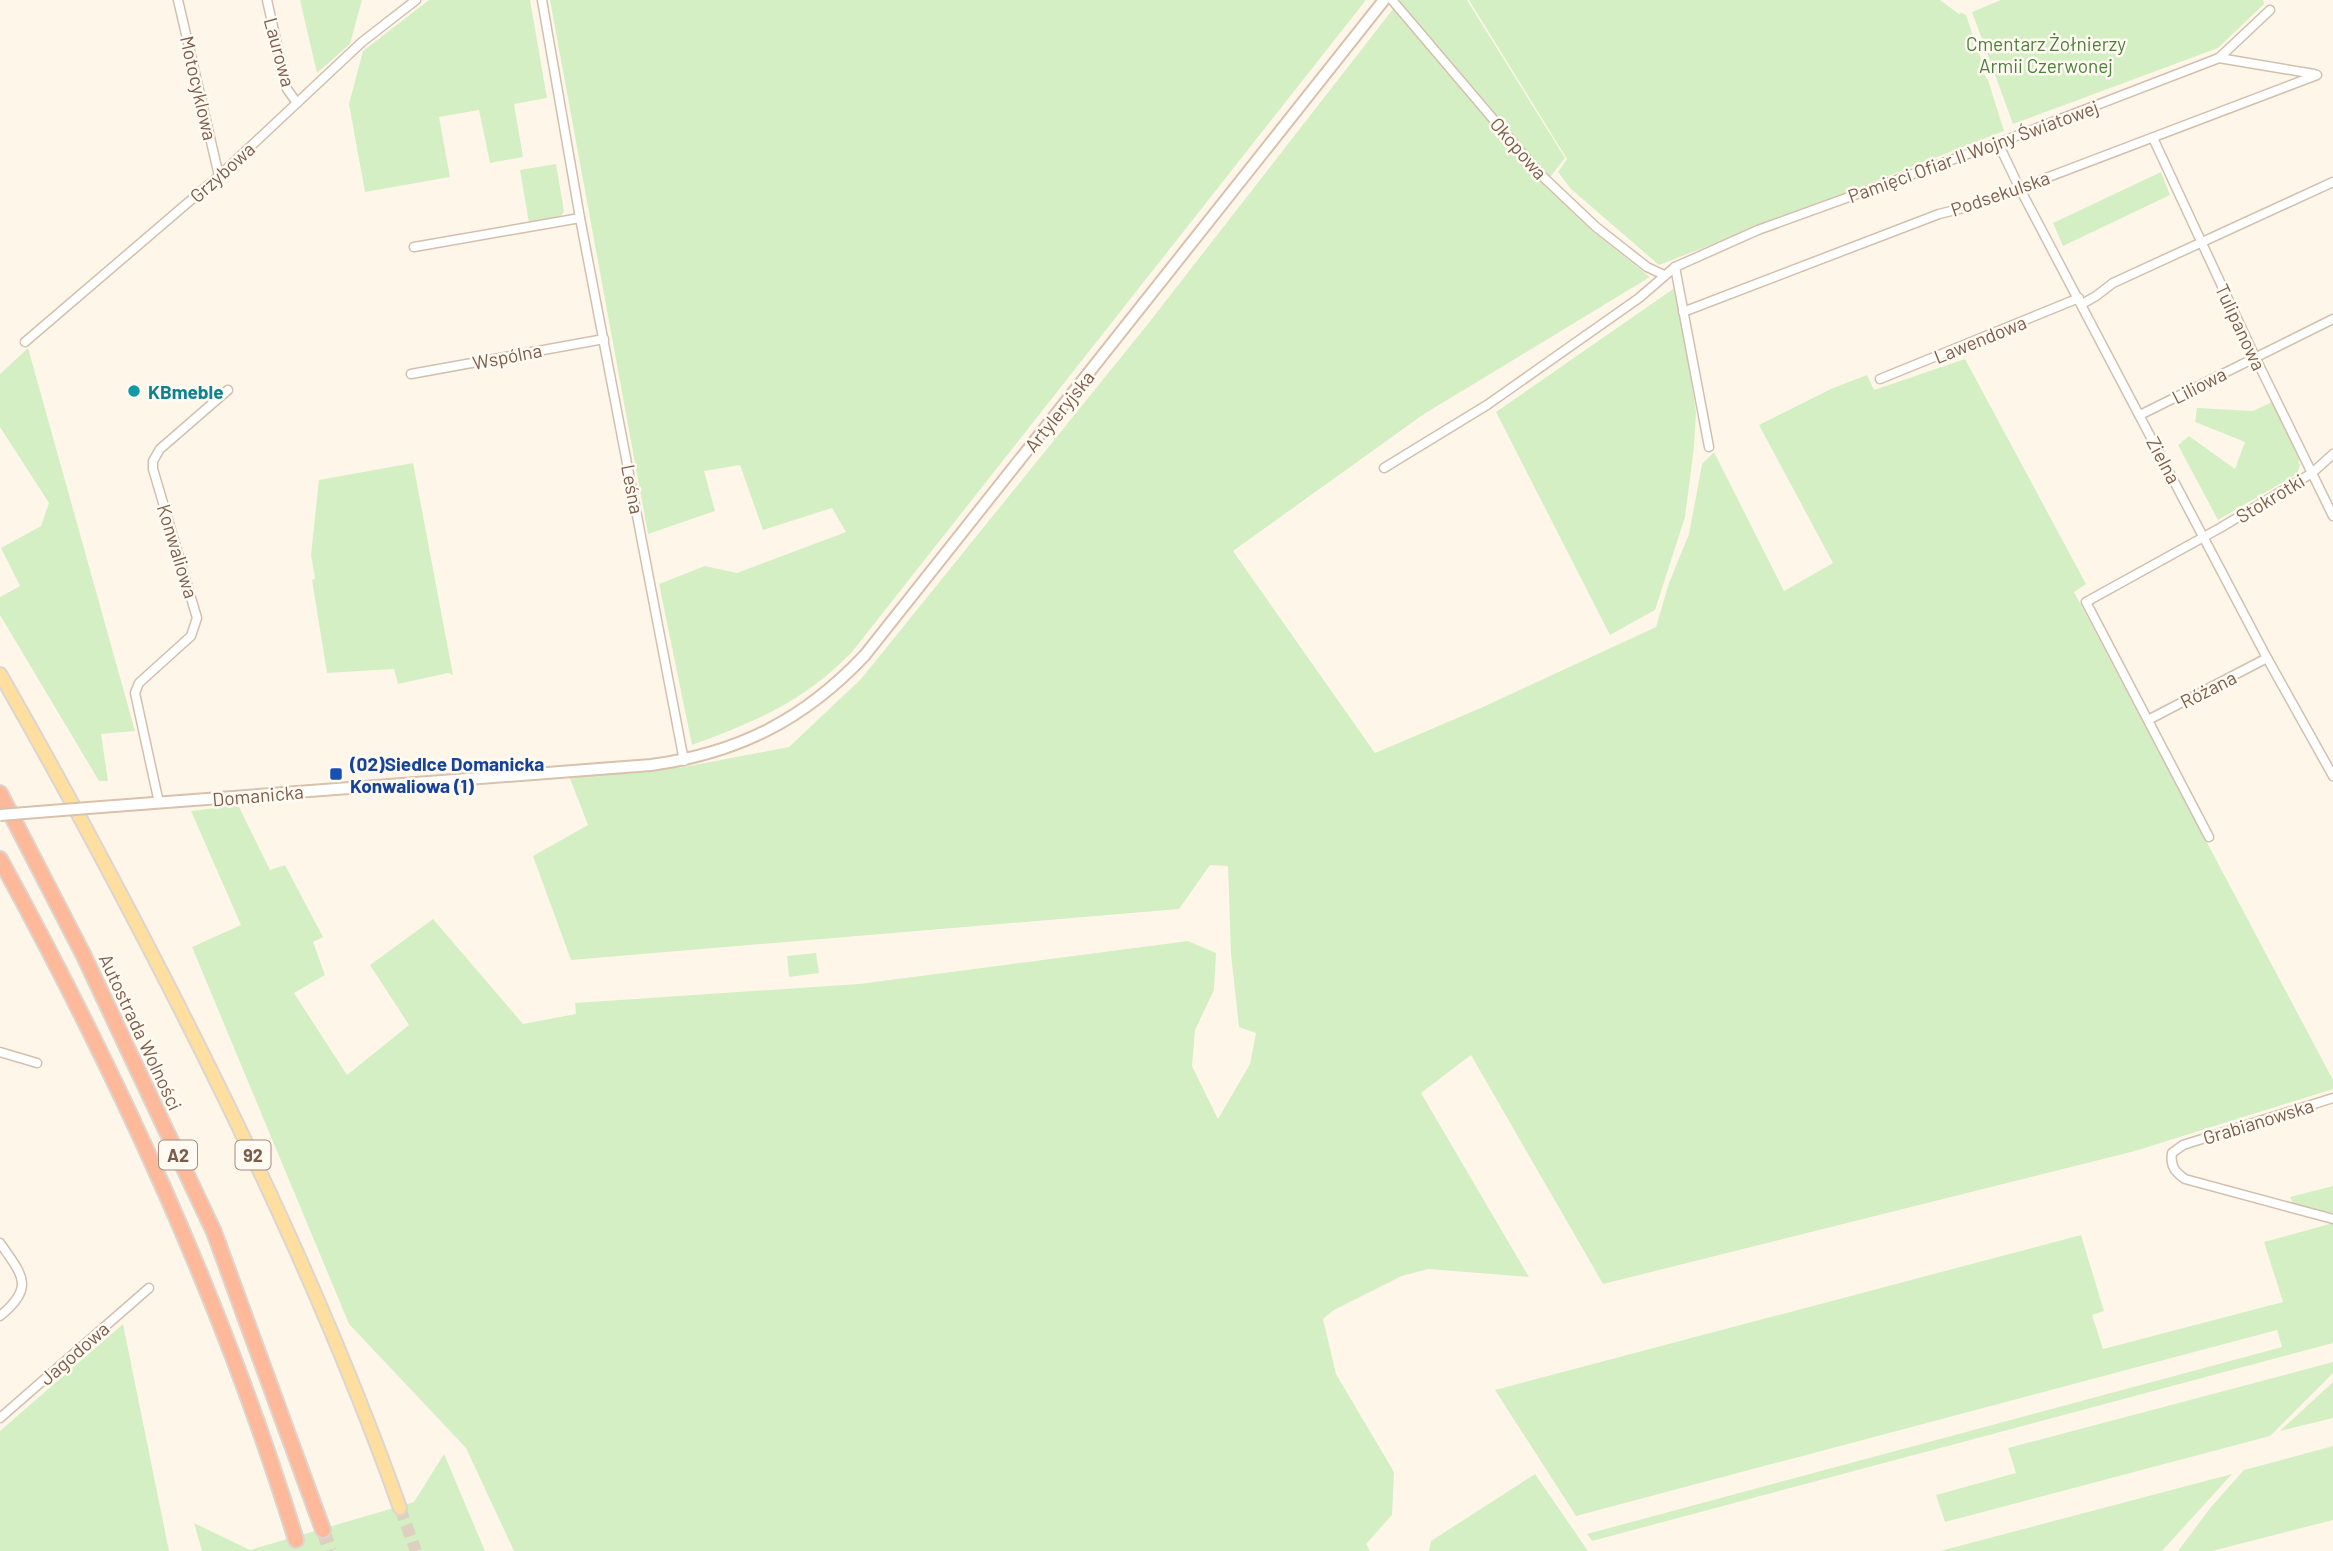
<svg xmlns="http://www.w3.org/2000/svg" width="2333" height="1551" font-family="Barlow,sans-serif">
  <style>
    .green { fill: #d5efc5 }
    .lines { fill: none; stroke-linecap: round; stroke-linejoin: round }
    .primary-tunnel { stroke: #ded0c1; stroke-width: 12; stroke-dasharray: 12 6; stroke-linecap: butt }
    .highway-tunnel { stroke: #ded0c1; stroke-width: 14; stroke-dasharray: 14 7; stroke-linecap: butt }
    .street-casing { stroke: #d3bfad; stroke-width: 11 }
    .secondary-casing { stroke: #d9c1ac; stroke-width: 14 }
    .primary-casing { stroke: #ddd5d0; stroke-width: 16 }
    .highway-casing { stroke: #ddd5d0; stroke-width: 18 }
    .street { stroke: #fff; stroke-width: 8 }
    .secondary { stroke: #fff; stroke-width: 10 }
    .primary { stroke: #ffdfa0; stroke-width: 12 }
    .highway { stroke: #feb89a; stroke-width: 14 }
    .secondary-bridge-casing { stroke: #d9c1ac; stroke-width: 14; stroke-linecap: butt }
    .secondary-bridge { stroke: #fff; stroke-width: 10 }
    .culture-dot { fill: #0f9aa8; stroke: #fffaf2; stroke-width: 2.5 }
    .transit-dot { fill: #1a4fb4; stroke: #fffaf2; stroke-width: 2.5 }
    .labels { text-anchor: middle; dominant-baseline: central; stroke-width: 5; stroke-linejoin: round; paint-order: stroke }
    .shield { fill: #fffaf2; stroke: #a48c7c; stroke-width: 2 }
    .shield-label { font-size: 18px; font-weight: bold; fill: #7d5d49 }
    .park-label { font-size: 19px; fill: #4d7e3c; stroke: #fffaf2 }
    .street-label { font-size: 19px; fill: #7d5d49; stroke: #fffaf2 }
    .culture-label { font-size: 19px; font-weight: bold; fill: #0d838f; stroke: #fffaf2; text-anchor: start }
    .transit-label { font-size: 19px; font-weight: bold; fill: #164399; stroke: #fffaf2; text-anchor: start }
  </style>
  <rect width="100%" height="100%" fill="#fef7e9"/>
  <g class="green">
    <polygon points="300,0 362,0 350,44 317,73"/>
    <polygon points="429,0 530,0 547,98 514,104 523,157 490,163 479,110 439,117 450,177 365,192 349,104 363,51"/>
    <path d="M550 0H1366L852 652C802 703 758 720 692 745L659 584 705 566 737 573 846 532 832 508 763 530 740 465 704 471 715 511 648 534Z"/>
    <polygon points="1400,0 1467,0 1565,158 1544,185 1591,230 1650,277 1424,414 1233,551 1375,753 1483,707 1656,627 1669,583 1689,534 1702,464 1714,452 1784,591 1833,563 1759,425 1833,388 1867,375 1874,390 1965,359 2086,584 2074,592 2333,1080 2333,1089 2135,1151 1603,1284 1471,1055 1421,1093 1529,1277 1428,1269 1402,1276 1334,1310 1323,1319 1336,1374 1394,1472 1392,1515 1366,1544 1370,1551 514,1551 466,1448 349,1324 192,947 241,925 191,811 238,805 270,870 285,865 323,937 313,942 325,975 294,993 347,1075 409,1025 370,965 433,919 523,1024 576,1014 575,1003 859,984 1188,941 1216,953 1214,990 1195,1030 1192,1066 1218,1119 1250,1064 1256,1033 1239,1027 1231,954 1228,866 1210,865 1179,909 571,960 533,856 588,825 569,776 684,767 789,747 861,679 1147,325"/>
    <polygon points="1469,0 1940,0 1959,14 1962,13 1966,15 1983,65 1980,68 1988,80 2004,131 1659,265 1571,189 1558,172 1567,159"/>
    <polygon points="2001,0 2263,0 2264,4 2218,48 2013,124 1972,12"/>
    <polygon points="556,164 564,211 561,217 529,223 520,170"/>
    <polygon points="2161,172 2170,195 2063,246 2053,223"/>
    <polygon points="1676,287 1696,412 1694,447 1685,517 1655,610 1610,635 1496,412"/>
    <polygon points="28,348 135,731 101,734 108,781 99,781 0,615 0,597 20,586 1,548 41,526 49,503 0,427 0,374"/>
    <polygon points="2274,401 2300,460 2298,461 2300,465 2297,474 2218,520 2178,445 2189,436 2235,469 2245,442 2195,422 2197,408 2253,411"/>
    <polygon points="413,463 453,675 448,673 398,684 394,669 327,673 312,580 315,579 311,555 319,480"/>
    <polygon points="816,953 819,973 789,977 787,956"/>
    <polygon points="2333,1186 2333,1217 2295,1207 2290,1197"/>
    <polygon points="2333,1223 2333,1343 1592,1541 1587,1534 2282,1347 2277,1330 1576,1516 1495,1390 2081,1235 2104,1311 2092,1315 2103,1349 2283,1302 2264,1242"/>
    <polygon points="123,1324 169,1551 0,1551 0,1431"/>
    <polygon points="2333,1362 2333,1373 2270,1436 1945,1522 1936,1495 2016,1473 2008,1448"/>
    <polygon points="2333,1382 2333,1418 2280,1431"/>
    <polygon points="2333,1446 2333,1520 2212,1551 2178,1551 2211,1507 2244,1470"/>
    <polygon points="444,1454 485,1551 202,1551 194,1523 250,1550 414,1502"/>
    <polygon points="1535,1474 1588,1551 1429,1551 1431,1541"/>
    <polygon points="2232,1474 2162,1551 1940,1551"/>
  </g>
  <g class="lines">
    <polyline class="primary-tunnel" points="400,1508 416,1551"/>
    <polyline class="highway-tunnel" points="323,1530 330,1551"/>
    <g class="street-casing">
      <g id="street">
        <polyline points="178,0 219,176"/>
        <polyline points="267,0 287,89 297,103"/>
        <polyline points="542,0 580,218 684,761"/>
        <polyline points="1392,0 1539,173 1596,227 1647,267 1664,275"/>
        <polyline points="2219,58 2314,74"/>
        <polyline points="2153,138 2255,357 2333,516"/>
        <polyline points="1998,143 2019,187 2267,658 2333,776"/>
        <polyline points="414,247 580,218"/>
        <polyline points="1675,267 1709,447"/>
        <polyline points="2082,304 2096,296 2113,283 2333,182"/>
        <polyline points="1683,312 1939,214 1975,205 2317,75"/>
        <polyline points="25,342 219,176 362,42 416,0"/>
        <polyline points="411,374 604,339"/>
        <polyline points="1880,379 2079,298"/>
        <polyline points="2140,415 2333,319"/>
        <polyline points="1384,468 1487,405 1639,298 1675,267 1758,230 1998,143 2219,58 2270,10"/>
        <polyline points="2148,720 2267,658"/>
        <polyline points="159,803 135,693 139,683 191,636 197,618 153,469 153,461 160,449 228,390"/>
        <polyline points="2209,837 2086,602 2220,528 2312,473 2333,454"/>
        <polyline points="0,1052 37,1063"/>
        <path d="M2333 1098 2183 1145 2172 1153C2170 1166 2175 1172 2185 1179L2333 1219"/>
        <path d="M0 1243C23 1276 35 1287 0 1316"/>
        <polyline points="0,1418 149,1288"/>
      </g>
    </g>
    <g class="secondary-casing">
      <path id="secondary" d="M88 808 651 765C738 753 804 720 865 655L1384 0"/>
    </g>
    <g class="primary-casing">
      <path id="primary" d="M0 674C58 775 113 878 166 981 254 1153 335 1326 400 1508"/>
    </g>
    <g class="highway-casing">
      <g id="highway">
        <polyline points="0,793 83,954 214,1232 323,1530"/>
        <path d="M0 859C119 1077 223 1302 296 1540"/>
      </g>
    </g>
    <use href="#street" class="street"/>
    <use href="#secondary" class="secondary"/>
    <use href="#primary" class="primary"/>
    <use href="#highway" class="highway"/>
    <g class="secondary-bridge-casing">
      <polyline id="secondary-bridge" points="0,815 88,808"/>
    </g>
    <use href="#secondary-bridge" class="secondary-bridge"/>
  </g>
  <circle class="culture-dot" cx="134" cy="391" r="7"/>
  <rect class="transit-dot" x="329" y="767" width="14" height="14" rx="3.5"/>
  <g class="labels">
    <g class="shield">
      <rect x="159" y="1140.5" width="38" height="29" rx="5"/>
      <rect x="235.5" y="1140.5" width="35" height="29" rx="5"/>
    </g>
    <g class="shield-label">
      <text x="178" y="1155">A2</text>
      <text x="253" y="1155">92</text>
    </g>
    <g class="park-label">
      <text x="2046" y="43">Cmentarz Żołnierzy<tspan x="2046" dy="22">Armii Czerwonej</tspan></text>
    </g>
    <g class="street-label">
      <text transform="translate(280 52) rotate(75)">Laurowa</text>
      <text transform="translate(199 88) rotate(77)">Motocyklowa</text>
      <text transform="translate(1519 148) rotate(49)">Okopowa</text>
      <text transform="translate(1973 151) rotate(-20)">Pamięci Ofiar II Wojny Światowej</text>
      <text transform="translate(222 172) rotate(-42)">Grzybowa</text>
      <text transform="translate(2000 193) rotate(-19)">Podsekulska</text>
      <text transform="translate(2241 327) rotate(65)">Tulipanowa</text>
      <text transform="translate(1980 339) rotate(-22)">Lawendowa</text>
      <text transform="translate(507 356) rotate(-11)">Wspólna</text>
      <text transform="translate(2199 385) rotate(-27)">Liliowa</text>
      <text transform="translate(1059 411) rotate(-51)">Artyleryjska</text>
      <text transform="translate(2164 460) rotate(62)">Zielna</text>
      <text transform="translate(633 489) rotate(79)">Leśna</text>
      <text transform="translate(2270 498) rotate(-31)">Stokrotki</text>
      <text transform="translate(178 551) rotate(73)">Konwaliowa</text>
      <text transform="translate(2208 689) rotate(-27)">Różana</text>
      <text transform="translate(258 795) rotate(-5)">Domanicka</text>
      <text transform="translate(141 1032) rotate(65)">Autostrada Wolności</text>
      <text transform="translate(2258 1121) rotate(-17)">Grabianowska</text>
      <text transform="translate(74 1353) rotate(-41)">Jagodowa</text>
    </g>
    <g class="culture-label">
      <text x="148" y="391">KBmeble</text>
    </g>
    <g class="transit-label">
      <text x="350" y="763">(02)Siedlce Domanicka<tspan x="350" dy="22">Konwaliowa (1)</tspan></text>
    </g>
  </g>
</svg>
